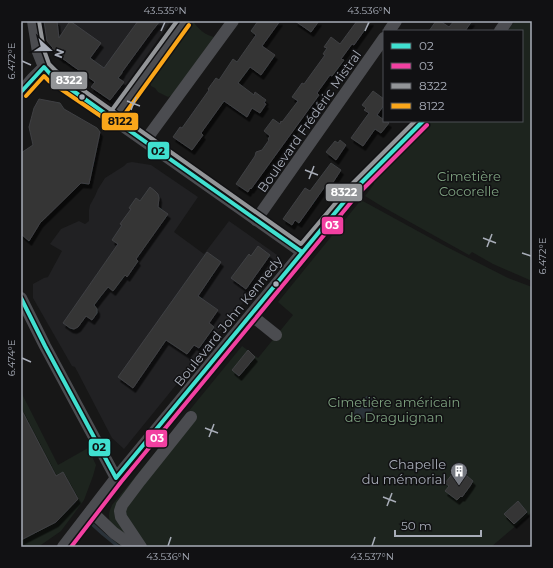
<svg xmlns="http://www.w3.org/2000/svg" width="553" height="568" font-family="Montserrat,sans-serif">
  <style>
    .built { fill: #212123 }
    .green { fill: #1d241e }
    .water { fill: #2a3239 }
    .lines { fill: none; stroke-linecap: round; stroke-linejoin: round }
    .stream { stroke: #2a3239; stroke-width: 3.5 }
    .building { fill: #353536; stroke: #3f4043; filter: url(#shadow) }
    .minor { stroke: #4b4c50; stroke-width: 12 }
    .bus-1-casing { stroke: #111113; stroke-width: 7 }
    .bus-2-casing { stroke: #111113; stroke-width: 7 }
    .bus-3-casing { stroke: #111113; stroke-width: 7 }
    .bus-4-casing { stroke: #111113; stroke-width: 7 }
    .bus-1 { stroke: #40e0d0; stroke-width: 4 }
    .bus-2 { stroke: #f240a1; stroke-width: 4 }
    .bus-3 { stroke: #939598; stroke-width: 4 }
    .bus-4 { stroke: #faa61a; stroke-width: 4 }
    .ticks { fill: none; stroke: #a8adb8; stroke-width: 1.5 }
    .bus-dot { fill: #a8adb8; stroke: #111113; stroke-width: 1.5 }
    .labels { text-anchor: middle; dominant-baseline: central; stroke-width: 3; stroke-linejoin: round; paint-order: stroke }
    .street-label { font-size: 13px; fill: #a8adb8; stroke: #111113 }
    .park-label { font-size: 13px; fill: #7fa381; stroke: #111113 }
    .poi-label { font-size: 13px; fill: #a8adb8; stroke: #111113; text-anchor: end }
    .line-badge { stroke: #111113; stroke-width: 1.5 }
    .badge-label { font-size: 11px; text-anchor: middle; font-weight: bold; fill: #fff }
    .pale-badge-label { font-size: 11px; text-anchor: middle; font-weight: bold; fill: #111 }
    .neatline { fill: none; stroke: #a8adb8; stroke-width: 1.5 }
    .ticks-label { font-size: 10px; text-anchor: middle; fill: #a8adb8 }
  </style>
  <defs>
    <filter id="shadow"><feDropShadow dx="2.5" dy="4.5" stdDeviation="0" flood-color="#0009"/></filter>
  </defs>
  <rect width="100%" height="100%" fill="#171717"/>
  <g class="built">
    <polygon points="44,21 171,21 113,103 91,87 95,82 51,50 52,47 47,41"/>
    <polygon points="132,162 151,165 198,197 174,232 204,254 229,221 280,257 124,449 112,438 75,367 72,366 33,298 33,284 44,278 48,277 62,251 50,244 61,229 79,221 85,224 89,221 89,210 90,205 95,196 98,189 105,178 124,166 127,163"/>
  </g>
  <g class="green">
    <path d="M193 21C198 29 205 35 214 37L172 95 168 97 158 92 155 88 151 86 150 81Z"/>
    <polygon points="515,21 532,21 532,281 493,264 472,252 469,255 383,207 365,196 374,184 374,177 431,121 522,121 522,31 507,31"/>
    <path d="M361 200 445 246 508 278 532 287V512L491 547H123C119 544 115 542 112 538 111 536 109 518 109 515 109 511 111 508 112 505L242 346 258 358 293 315 278 302Z"/>
    <polygon points="21,392 58,465 88,448 96,465 93,476 84,500 61,531 38,547 21,547"/>
  </g>
  <path class="water" d="M367 396C382 395 374 418 358 420L354 416C354 407 359 400 367 396Z"/>
  <g class="lines">
    <polyline class="stream" points="92,524 103,534 119,547"/>
  </g>
  <g class="building">
    <polygon points="44,21 57,21 59,38 70,21 101,43 90,58 104,68 138,21 160,21 152,31 122,72 122,73 118,78 124,82 110,100 91,87 95,82 62,58 62,59 52,50 53,48 47,41"/>
    <polygon points="258,21 280,21 262,46 275,55 261,75 250,67 238,83 254,95 255,92 266,100 264,103 266,104 260,113 252,108 247,117 224,101 201,133 203,135 192,150 173,137 180,127 182,128 209,90 208,89 216,78 219,80 233,59 237,62 256,35 251,31"/>
    <polygon points="295,21 319,21 311,32"/>
    <polygon points="357,21 371,21 354,45 352,44 341,59 344,60 332,76 330,75 317,93 319,95 251,189 250,188 248,192 236,184 255,156 256,152 262,150 269,140 268,139 270,136 264,131 273,119 280,124 281,121 282,122 298,101 292,97 302,83 304,84 325,55 323,54 327,48 324,47 331,37 340,44"/>
    <polygon points="436,21 440,21 449,27 454,21 472,21 465,31 429,31"/>
    <polygon points="373,91 384,99 384,105 377,115 384,120 384,121 386,121 389,123 381,133 375,129 363,146 351,138 369,113 364,110 366,108 362,105"/>
    <polygon points="39,99 60,103 64,109 97,128 100,132 89,184 81,183 40,223 29,241 21,234 21,153 33,145 29,127 34,108"/>
    <polygon points="340,140 346,145 336,160 326,152 335,141 338,143"/>
    <polygon points="331,163 341,170 330,187 326,185 299,223 295,220 292,225 283,219 305,188 310,191"/>
    <polygon points="150,187 155,191 158,194 159,198 158,207 168,214 136,259 138,261 127,277 125,275 113,291 108,287 100,297 94,305 97,309 97,313 92,320 86,316 78,327 74,329 70,328 63,323 118,244 112,240 122,225 120,224 131,209 129,208 136,198 140,201"/>
    <polygon points="258,246 270,255 246,289 231,278 249,254 251,256"/>
    <polygon points="207,252 221,262 198,296 218,310 209,323 214,327 199,348 194,345 187,354 166,340 133,388 118,377"/>
    <polygon points="248,350 255,357 239,376 232,370"/>
    <polygon points="21,409 56,476 63,472 78,499 56,522 21,540"/>
    <polygon points="461,471 473,481 470,486 462,497 461,496 457,500 445,491 449,486 445,483 454,472 458,475"/>
    <polygon points="518,501 527,512 514,524 504,514"/>
  </g>
  <g class="lines">
    <g class="minor">
      <polyline points="33,21 38,52 44,67 52,76 302,252"/>
      <polyline points="389,31 396,21"/>
      <polyline points="500,31 507,21"/>
      <polyline points="21,92 33,78 44,67"/>
      <polyline points="114,118 184,21"/>
      <polyline points="145,141 233,21"/>
      <polyline points="256,220 384,38"/>
      <polyline points="21,298 45,346 116,478"/>
      <polyline points="251,315 276,335"/>
      <polyline points="91,511 114,533 134,547"/>
      <polyline points="63,547 116,478 353,191 423,121"/>
      <polyline points="141,547 121,517 120,511 122,505 140,481 191,417"/>
    </g>
    <g class="bus-1-casing">
      <g id="bus-1">
        <polyline points="21,92 44,67 52,76 302,252"/>
        <polyline points="21,298 45,346 116,478 353,191 423,121"/>
      </g>
    </g>
    <g class="bus-2-casing">
      <polyline id="bus-2" points="71,547 121,482 357,195 427,125"/>
    </g>
    <g class="bus-3-casing">
      <g id="bus-3">
        <polyline points="39,21 44,50 49,64 56,71 301,244 349,187 415,121"/>
        <polyline points="109,114 177,21"/>
      </g>
    </g>
    <g class="bus-4-casing">
      <polyline id="bus-4" points="26,96 44,76 49,81 111,123 116,124 119,122 189,25"/>
    </g>
    <use href="#bus-1" class="bus-1"/>
    <use href="#bus-2" class="bus-2"/>
    <use href="#bus-3" class="bus-3"/>
    <use href="#bus-4" class="bus-4"/>
  </g>
  <path class="ticks" d="M161 31 165 22M365 31 369 22M22 61 31 65M127 101 140 106M131 110 136 97M305 170 318 175M309 179 314 166M483 238 496 243M487 247 492 234M522 253 531 256M22 358 31 362M205 428 218 433M209 437 214 424M383 497 396 502M387 506 392 493M168 546 171 537M372 546 375 537"/>
  <defs>
    <g id="building-pin" transform="scale(0.9)"><path d="M0 17L-7.5 6A9.5 9.5 0 1 1 7.5 6Z" fill="#757880" stroke="#111113"/><path d="M-4-6H4V6H1V3H-1V6H-4ZM-2.5-4.3h1.7v1.8h-1.7ZM.8-4.3h1.7v1.8H.8ZM-2.5-1h1.7V.8h-1.7ZM.8-1h1.7V.8H.8Z" fill="#fff"/></g>
  </defs>
  <g fill-rule="evenodd">
    <use href="#building-pin" x="459" y="471"/>
  </g>
  <g class="bus-dot">
    <circle cx="82" cy="97" r="3.5"/>
    <circle cx="276" cy="284" r="3.5"/>
  </g>
  <g class="labels">
    <g class="street-label">
      <text transform="translate(309 121) rotate(-55)">Boulevard Frédéric Mistral</text>
      <text transform="translate(228 321) rotate(-51)">Boulevard John Kennedy</text>
    </g>
    <g class="park-label">
      <text x="469" y="176">Cimetière<tspan x="469" dy="15">Cocorelle</tspan></text>
      <text x="394" y="402">Cimetière américain<tspan x="394" dy="15">de Draguignan</tspan></text>
    </g>
    <g class="poi-label">
      <text x="446" y="464">Chapelle<tspan x="446" dy="15">du mémorial</tspan></text>
    </g>
  </g>
  <g class="line-badge">
    <rect x="50" y="71" width="38" height="19" rx="4" fill="#939598"/>
    <rect x="101" y="112" width="38" height="19" rx="4" fill="#faa61a"/>
    <rect x="147" y="141" width="23" height="19" rx="4" fill="#40e0d0"/>
    <rect x="325" y="183" width="38" height="19" rx="4" fill="#939598"/>
    <rect x="321" y="216" width="23" height="19" rx="4" fill="#f240a1"/>
    <rect x="145" y="429" width="23" height="19" rx="4" fill="#f240a1"/>
    <rect x="88" y="438" width="23" height="19" rx="4" fill="#40e0d0"/>
  </g>
  <g class="badge-label">
    <text x="69" y="84">8322</text>
    <text x="344" y="196">8322</text>
    <text x="332" y="229">03</text>
    <text x="157" y="442">03</text>
  </g>
  <g class="pale-badge-label">
    <text x="120" y="125">8122</text>
    <text x="158" y="155">02</text>
    <text x="99" y="451">02</text>
  </g>
  <rect width="553" height="568" fill="none" stroke="#111113" stroke-width="44"/>
  <rect x="383" y="30" width="140" height="92" fill="#111113" stroke="#4d4f55"/>
  <rect x="391" y="43" width="20" height="6" fill="#40e0d0" stroke="#4d4f55"/>
  <text x="419" y="50" font-size="12" fill="#a8adb8">02</text>
  <rect x="391" y="63" width="20" height="6" fill="#f240a1" stroke="#4d4f55"/>
  <text x="419" y="70" font-size="12" fill="#a8adb8">03</text>
  <rect x="391" y="83" width="20" height="6" fill="#939598" stroke="#4d4f55"/>
  <text x="419" y="90" font-size="12" fill="#a8adb8">8322</text>
  <rect x="391" y="103" width="20" height="6" fill="#faa61a" stroke="#4d4f55"/>
  <text x="419" y="110" font-size="12" fill="#a8adb8">8122</text>
  <g transform="translate(50 50) rotate(111)" stroke="#111113" stroke-width="3" paint-order="stroke">
  <path d="M0-3L7 15L0 10L-7 15Z" fill="#a8adb8"/>
  <text y="-6" font-size="11" font-weight="bold" text-anchor="middle" fill="#a8adb8">N</text>
  </g>
  <path d="M395 530v6h86v-6" fill="none" stroke="#a8adb8" stroke-width="2"/>
  <text x="401" y="530" font-size="12" fill="#a8adb8" stroke="#111113" stroke-width="3" paint-order="stroke">50 m</text>
  <rect x="22" y="22" width="509" height="524" class="neatline"/>
  <g class="ticks-label">
    <text x="165" y="14">43.535°N</text>
    <text x="369" y="14">43.536°N</text>
    <text transform="translate(11 61) rotate(-90)" y="4">6.472°E</text>
    <text transform="translate(542 256) rotate(-90)" y="4">6.472°E</text>
    <text transform="translate(11 358) rotate(-90)" y="4">6.474°E</text>
    <text x="168" y="560">43.536°N</text>
    <text x="372" y="560">43.537°N</text>
  </g>
</svg>
